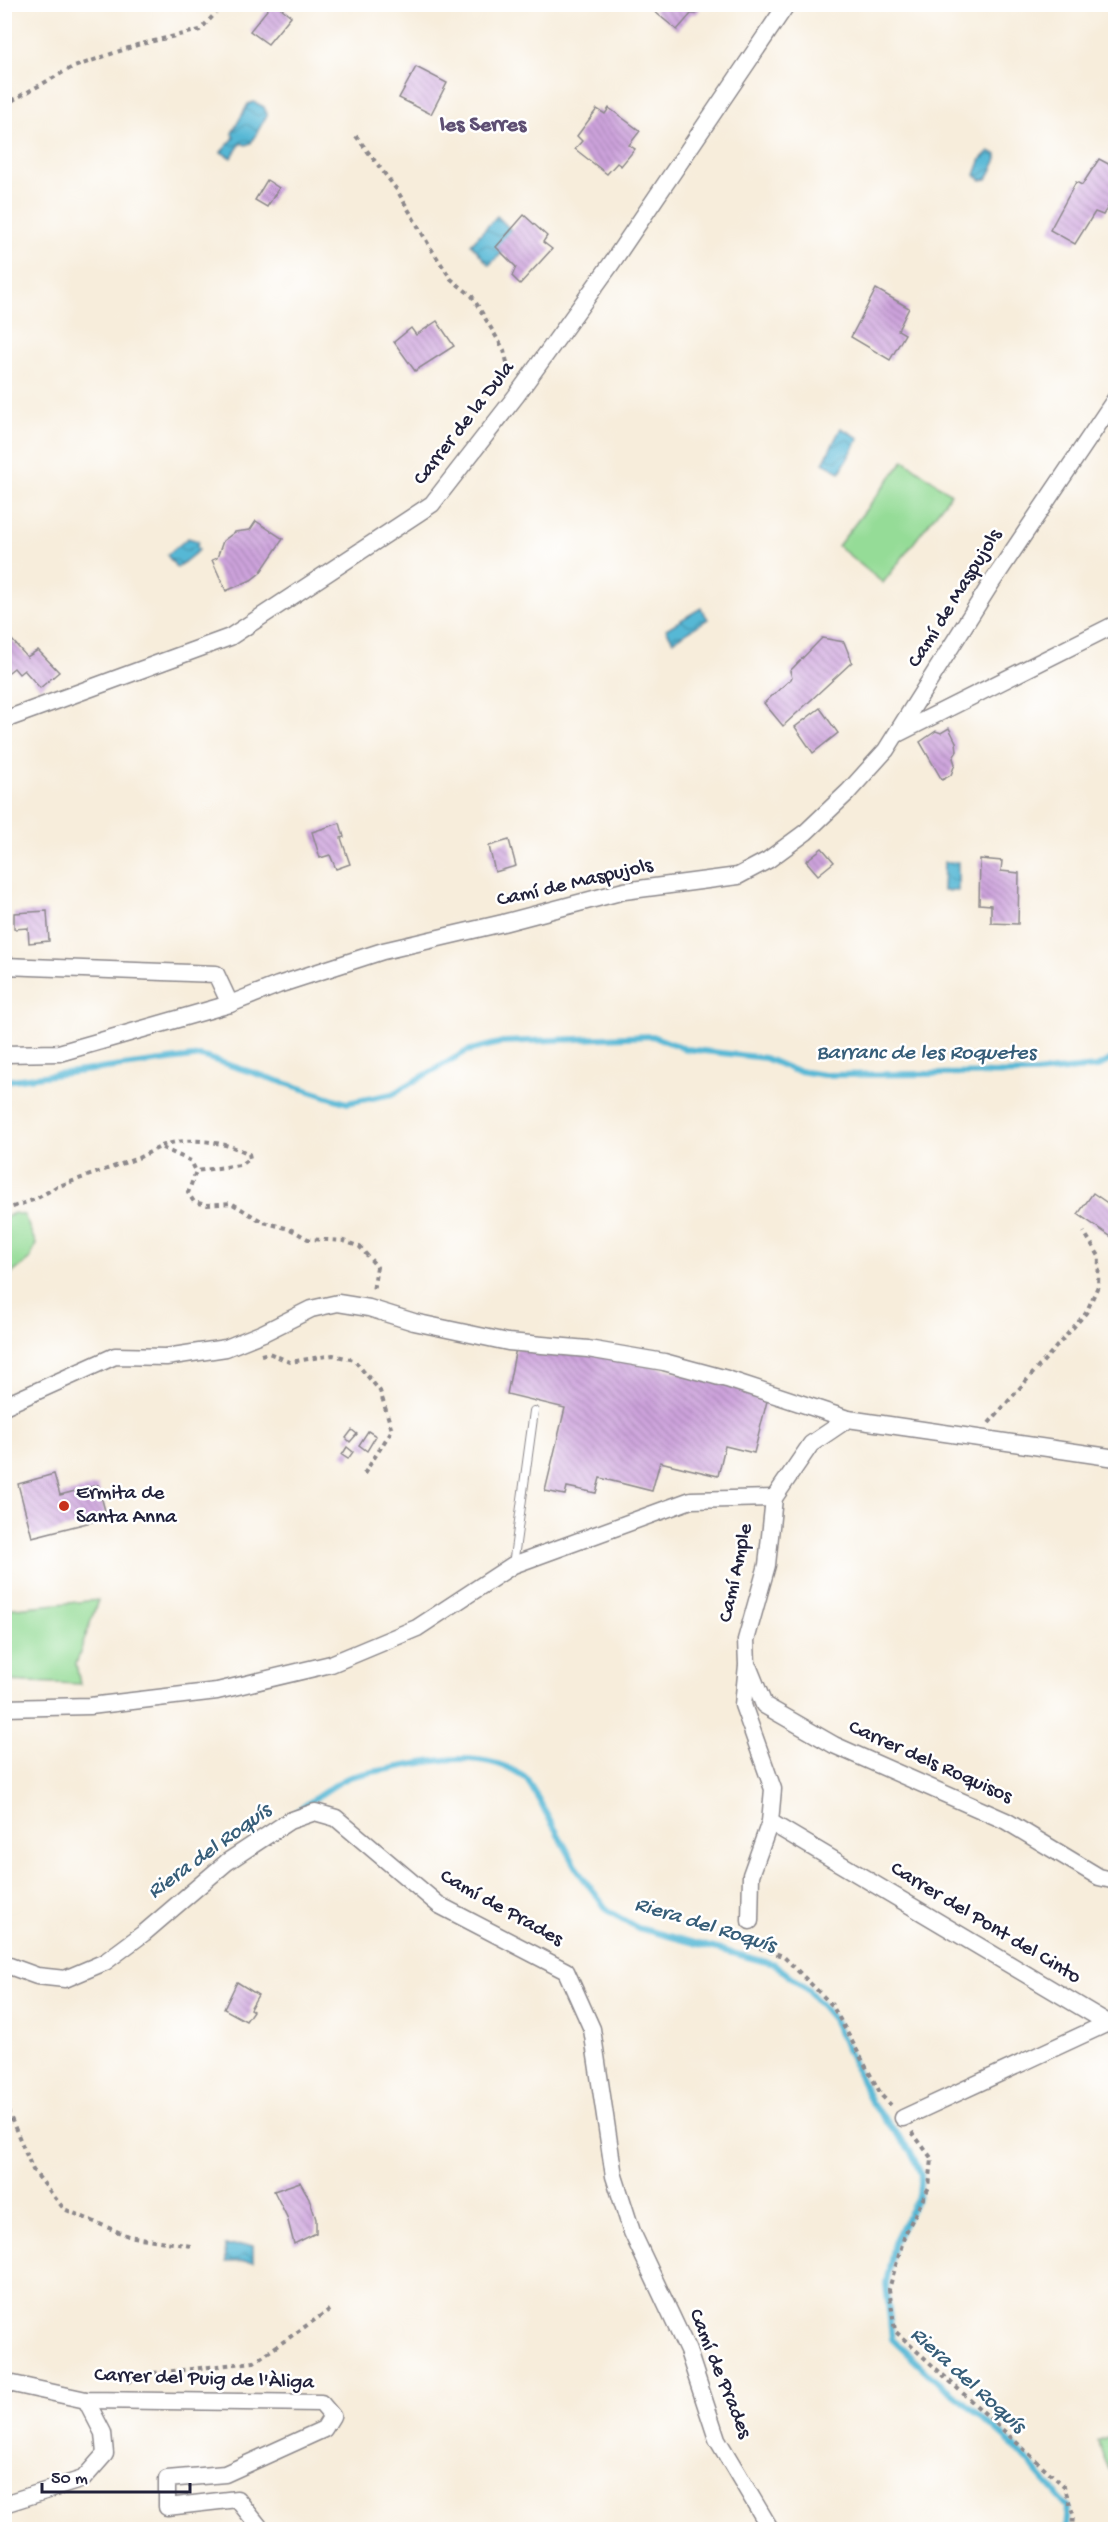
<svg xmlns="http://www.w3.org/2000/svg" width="1120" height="2534" font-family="'Gochi Hand',sans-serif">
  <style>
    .park { fill: #95dc97; stroke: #5c7f69; stroke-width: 1.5 }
    .water { fill: url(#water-waves); stroke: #3c6d88; stroke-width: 1.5 }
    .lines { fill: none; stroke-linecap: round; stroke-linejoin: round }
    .stream { stroke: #57b8d5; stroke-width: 6 }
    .building { fill: url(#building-back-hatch) }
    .service-casing { stroke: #8c888b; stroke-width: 10 }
    .minor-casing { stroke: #8c888b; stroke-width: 19 }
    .path { stroke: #8c888b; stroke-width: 4; stroke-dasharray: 4.5 4.5; stroke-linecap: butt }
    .service { stroke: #fff; stroke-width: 8 }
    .minor { stroke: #fff; stroke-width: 16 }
    .poi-dot { fill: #c8321e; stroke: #fff; stroke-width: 2 }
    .labels { text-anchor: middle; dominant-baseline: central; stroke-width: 5; stroke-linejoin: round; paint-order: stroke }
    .street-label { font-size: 21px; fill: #22223b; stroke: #fff }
    .poi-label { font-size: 21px; fill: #22223b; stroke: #fff; text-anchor: start }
    .neighbourhood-label { font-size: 22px; font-weight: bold; fill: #5e4f73; stroke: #fff }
    .water-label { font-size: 22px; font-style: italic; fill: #375e79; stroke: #fff }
  </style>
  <defs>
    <pattern id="water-waves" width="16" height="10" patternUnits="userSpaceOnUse" patternTransform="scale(1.5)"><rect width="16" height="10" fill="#57b8d5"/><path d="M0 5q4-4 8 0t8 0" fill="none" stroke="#4895ae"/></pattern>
    <pattern id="building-back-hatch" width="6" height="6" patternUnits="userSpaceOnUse" patternTransform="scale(1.5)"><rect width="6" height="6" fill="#cda3dc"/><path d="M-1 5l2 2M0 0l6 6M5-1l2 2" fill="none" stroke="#a684b4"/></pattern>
  </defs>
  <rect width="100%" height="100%" fill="#fff"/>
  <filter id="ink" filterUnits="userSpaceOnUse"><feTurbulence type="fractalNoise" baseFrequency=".0167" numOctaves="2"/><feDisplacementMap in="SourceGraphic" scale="12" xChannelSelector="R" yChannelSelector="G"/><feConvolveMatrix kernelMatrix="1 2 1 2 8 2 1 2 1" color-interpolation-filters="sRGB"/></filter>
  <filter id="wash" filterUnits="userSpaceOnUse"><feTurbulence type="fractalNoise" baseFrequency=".008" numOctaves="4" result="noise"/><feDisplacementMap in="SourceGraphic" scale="24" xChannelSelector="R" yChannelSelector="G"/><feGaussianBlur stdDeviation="1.35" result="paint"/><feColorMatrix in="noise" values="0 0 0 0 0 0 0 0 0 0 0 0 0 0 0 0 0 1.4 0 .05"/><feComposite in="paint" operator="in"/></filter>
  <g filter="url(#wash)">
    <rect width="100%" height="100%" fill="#f7eddb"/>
    <g class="park">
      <polygon points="904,460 951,494 883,583 838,546"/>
      <polygon points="14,1213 24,1215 36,1244 30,1259 5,1279 5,1217"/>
      <polygon points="98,1600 76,1664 80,1684 5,1681 5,1609"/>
      <polygon points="1115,2434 1115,2483 1097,2441"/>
    </g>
    <g class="water">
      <polygon points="254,102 264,107 267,115 251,143 246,145 241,143 231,158 221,152 234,138 232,133 248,104"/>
      <polygon points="989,151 997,155 997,159 987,179 981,180 975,175 981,159"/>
      <polygon points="497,216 511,230 502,253 489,265 471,244"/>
      <polygon points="841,428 859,438 840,472 823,463"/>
      <polygon points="188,538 198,541 197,547 199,550 177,568 167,555"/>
      <polygon points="701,608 708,619 673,641 666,629"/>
      <polygon points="944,862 958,862 958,891 943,891"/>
      <polygon points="253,2245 253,2261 226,2262 225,2246"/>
    </g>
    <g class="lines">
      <g class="stream">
        <polyline points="4,1081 201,1056 347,1103 392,1094 467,1051 503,1042 652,1036 686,1049 765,1058 793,1070 824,1075 1035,1073 1097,1067 1116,1057"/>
        <path d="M296 1812C309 1803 335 1783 350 1777 362 1773 377 1771 390 1769 436 1759 488 1749 527 1779L581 1875 608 1911 638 1928 774 1964 809 1991 833 2019 871 2102 910 2150 921 2174 919 2195 894 2243 886 2284 892 2339 932 2377 967 2404 1014 2446 1068 2507 1066 2530"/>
      </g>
    </g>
    <g id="blocks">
      <g class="building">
        <polygon points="659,4 697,4 696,6 700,10 696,14 691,14 677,30 654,11"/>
        <polygon points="271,5 277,5 291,16 268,44 250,31"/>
        <polygon points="416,67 447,83 431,114 399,98"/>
        <polygon points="609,108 640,131 629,145 635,149 621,166 617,163 607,174 575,149 582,141 577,136 597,109 605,114"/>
        <polygon points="1099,159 1116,168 1116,194 1103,215 1095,212 1075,244 1050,230 1076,182 1082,185"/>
        <polygon points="267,180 279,188 267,207 255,200"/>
        <polygon points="524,215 547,236 543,242 552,249 520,284 512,276 516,267 496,247"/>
        <polygon points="876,289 909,308 898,330 905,334 890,360 851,337"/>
        <polygon points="437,321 454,346 415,371 394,342 411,328 416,335"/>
        <polygon points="256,521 283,539 260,573 251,580 226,591 212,560 217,558 223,541 235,532 250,530"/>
        <polygon points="4,631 27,657 38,650 59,672 40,688 24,670 19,674 14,668 4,676"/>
        <polygon points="822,638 844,642 852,662 783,726 764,703 792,678 790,671"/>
        <polygon points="820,708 838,733 813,753 795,727"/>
        <polygon points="949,728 956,742 957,751 953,758 955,764 951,775 942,780 920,742 936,731 941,733"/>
        <polygon points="340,823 344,837 341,838 350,864 336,869 330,855 320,858 312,832"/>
        <polygon points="509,840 516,866 495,872 489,846"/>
        <polygon points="822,848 834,862 818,875 806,861"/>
        <polygon points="980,859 1002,861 1001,871 1019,873 1018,924 991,923 991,905 979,904"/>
        <polygon points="47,911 49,941 29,943 28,928 14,929 14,913"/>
        <polygon points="1093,1193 1116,1209 1116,1240 1078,1214"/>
        <polygon points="516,1348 591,1352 769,1393 754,1453 725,1446 718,1476 660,1462 652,1491 600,1478 596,1493 567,1487 565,1495 545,1491 565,1408 507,1394"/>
        <polygon points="352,1430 357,1434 350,1442 346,1438"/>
        <polygon points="368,1431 376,1436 367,1451 359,1445"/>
        <polygon points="347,1447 353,1452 348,1459 342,1455"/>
        <polygon points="54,1474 60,1495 98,1485 107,1518 32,1537 18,1484"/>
        <polygon points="237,1982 258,1995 250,2009 253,2011 246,2021 224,2009"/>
        <polygon points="300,2182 309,2198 316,2219 316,2233 294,2244 287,2217 274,2191"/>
      </g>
    </g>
  </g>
  <g filter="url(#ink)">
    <use href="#blocks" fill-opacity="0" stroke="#8c888b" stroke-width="1.5"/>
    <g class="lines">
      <g class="service-casing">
        <polyline id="service" points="513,1565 534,1411"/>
      </g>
      <g class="minor-casing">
        <g id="minor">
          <polyline points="4,720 230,637 432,504 516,396 611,264 787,4"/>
          <polyline points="899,733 1116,624"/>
          <polyline points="4,966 216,974 230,1004"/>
          <polyline points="4,1054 59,1053 230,1004 278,985 383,951 503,923 624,891 738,876 768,860 806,832 848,792 886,750 990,585 1116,398"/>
          <polyline points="4,1406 115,1356 166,1357 226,1348 263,1333 311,1309 338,1303 369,1308 414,1322 508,1342 588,1349 664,1362 727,1379 848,1419"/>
          <polyline points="749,1668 764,1705 834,1745 1006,1821 1099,1877 1116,1881"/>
          <polyline points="4,1708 90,1706 217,1691 331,1664 417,1628 513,1565 691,1500 774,1498"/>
          <polyline points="770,1822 1108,2023 903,2118"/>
          <polyline points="750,1921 751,1875 770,1822 773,1789 743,1705 747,1665 746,1640 767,1565 774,1498 811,1444 848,1419 1116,1458"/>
          <polyline points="4,1964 37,1976 65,1979 105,1962 144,1933 227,1862 289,1821 315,1812 336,1818 439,1905 566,1971 592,2029 614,2176 632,2232 688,2351 717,2439 771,2530"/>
          <polyline points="4,2382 86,2400 321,2403 332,2416 324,2429 225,2474 167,2479 167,2507 237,2499 262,2530"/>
          <polyline points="4,2504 83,2479 105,2454 103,2433 86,2400"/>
        </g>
      </g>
      <g class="path">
        <polyline points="405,4 407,8"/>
        <polyline points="4,105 71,68 137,45 200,30 224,4"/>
        <polyline points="356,136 397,190 430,247 451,279 472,296 504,350 510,375"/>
        <path d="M161 1146C187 1136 224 1141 249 1154L250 1158 240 1165 196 1171"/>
        <polyline points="4,1210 36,1199 56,1187 138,1158 160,1147 191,1161 196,1171 188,1193 194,1202 207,1205 231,1203 263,1222 290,1229 308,1239 344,1241 360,1247 377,1267 373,1291"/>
        <polyline points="261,1355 269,1353 290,1362 333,1355 354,1360 380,1391 392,1430 364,1474"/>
        <polyline points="989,1423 1086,1313 1098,1286 1099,1256 1084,1232"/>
        <polyline points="750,1936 751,1945 783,1956 832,2005 882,2096 891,2105"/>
        <polyline points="4,2102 33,2170 64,2209 128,2236 191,2246"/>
        <polyline points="912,2132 932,2159 929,2187 905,2234 889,2289 895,2331 1064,2486 1073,2514 1072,2530"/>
        <polyline points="128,2382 145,2374 254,2362 329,2310"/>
      </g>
      <use href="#service" class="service"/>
      <use href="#minor" class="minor"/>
    </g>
  </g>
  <circle class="poi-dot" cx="64" cy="1506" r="6"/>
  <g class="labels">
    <g class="street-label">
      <text transform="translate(465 424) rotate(-52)">Carrer de la Dula</text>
      <text transform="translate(956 599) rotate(-58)">Camí de Maspujols</text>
      <text transform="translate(575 884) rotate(-13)">Camí de Maspujols</text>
      <text transform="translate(737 1573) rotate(-78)">Camí Ample</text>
      <text transform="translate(930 1763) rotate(24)">Carrer dels Roquisos</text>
      <text transform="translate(501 1909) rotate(29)">Camí de Prades</text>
      <text transform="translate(985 1924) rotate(31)">Carrer del Pont del Cinto</text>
      <text transform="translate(719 2374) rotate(68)">Camí de Prades</text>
      <text transform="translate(204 2380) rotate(2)">Carrer del Puig de l'Àliga</text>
    </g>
    <g class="poi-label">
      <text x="76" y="1494">Ermita de<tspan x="76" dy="24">Santa Anna</tspan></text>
    </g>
    <g class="neighbourhood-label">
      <text x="483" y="126">les Serres</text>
    </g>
    <g class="water-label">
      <text x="926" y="1054">Barranc de les Roquetes</text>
      <text transform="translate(210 1852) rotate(-36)">Riera del Roquís</text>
      <text transform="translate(705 1926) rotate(17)">Riera del Roquís</text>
      <text transform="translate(967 2381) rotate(42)">Riera del Roquís</text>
    </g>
  </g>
  <rect width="1120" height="2534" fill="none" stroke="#fff" stroke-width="24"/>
  <path d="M42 2483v9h148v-9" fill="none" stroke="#22223b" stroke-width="3"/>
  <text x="51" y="2483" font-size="18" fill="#22223b" stroke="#ffffff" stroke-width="4.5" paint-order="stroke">50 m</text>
</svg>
